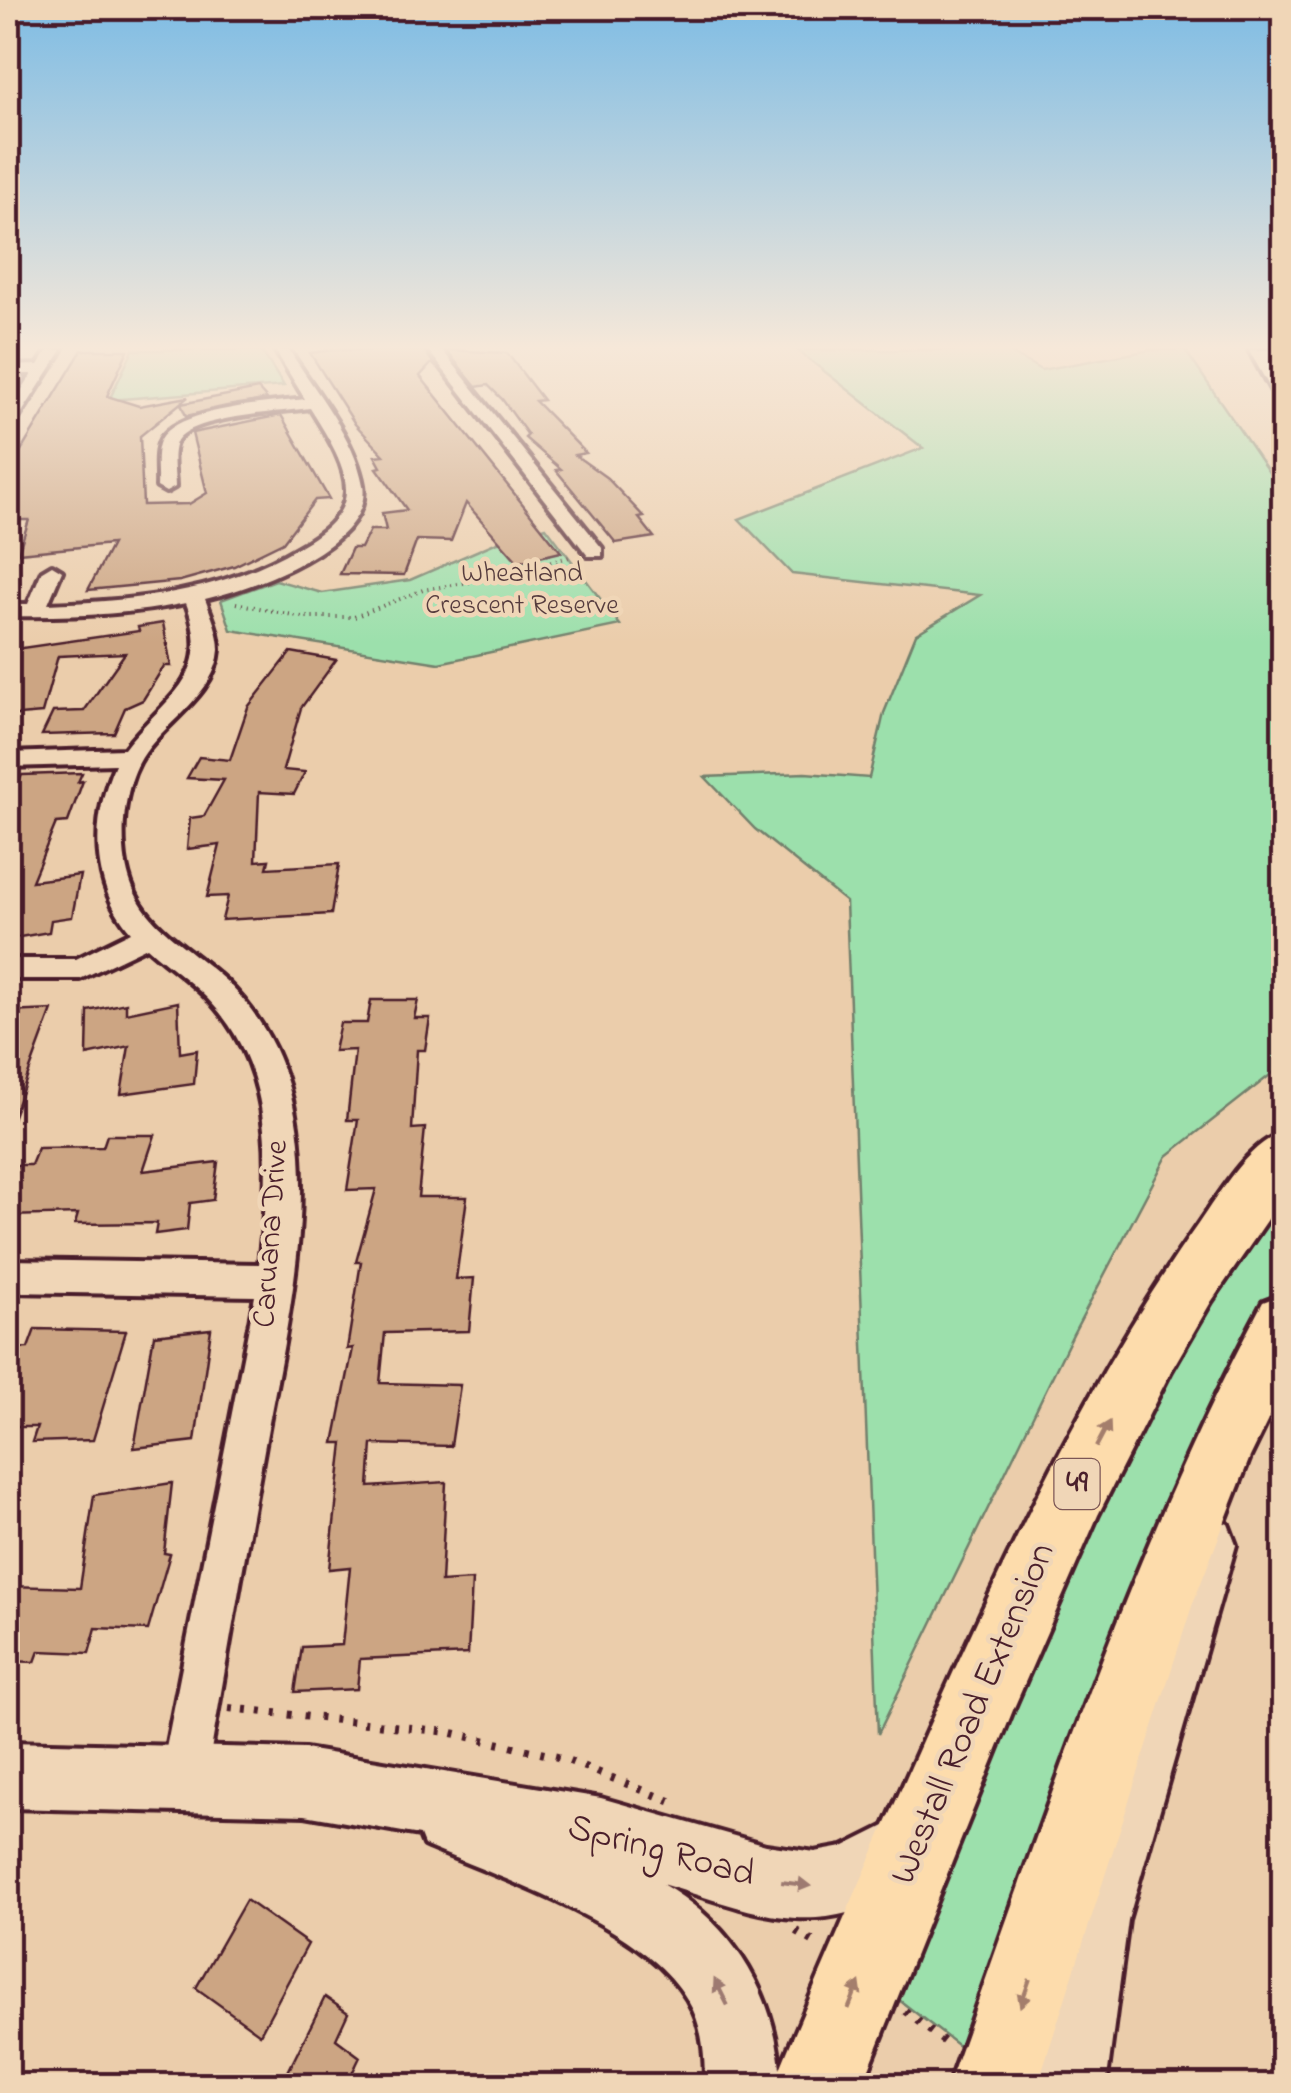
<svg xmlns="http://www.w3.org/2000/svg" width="1291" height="2093" font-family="'Indie Flower',sans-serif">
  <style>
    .green { fill: #9ce0ac; stroke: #73806c; stroke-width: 2.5 }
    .building { fill: #cca583; stroke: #4a1f2b; stroke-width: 2.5 }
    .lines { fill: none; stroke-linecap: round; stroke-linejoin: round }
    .minor-casing { stroke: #4a1f2b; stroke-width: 8 }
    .secondary-casing { stroke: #4a1f2b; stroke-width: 8 }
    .trunk-casing { stroke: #4a1f2b; stroke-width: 8 }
    .path-far1 { stroke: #4a1f2b; stroke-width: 4; stroke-dasharray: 1 5; stroke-linecap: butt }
    .path { stroke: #4a1f2b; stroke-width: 8; stroke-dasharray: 4 11; stroke-linecap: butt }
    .minor { fill: #f0d6b7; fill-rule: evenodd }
    .secondary { fill: #f0d6b7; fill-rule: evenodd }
    .trunk { fill: #fddcac; fill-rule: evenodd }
    .oneway { fill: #a47e6c }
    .oneway2 { fill: #9d7a71 }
    .labels { text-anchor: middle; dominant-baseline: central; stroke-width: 9; stroke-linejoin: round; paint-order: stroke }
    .far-park-label { font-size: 28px; fill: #563c3e; stroke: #f0d6b7 }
    .shield { fill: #f0d6b7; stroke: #7c5655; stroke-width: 2.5 }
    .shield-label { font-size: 30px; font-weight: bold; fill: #4a1f2b }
    .street-label { font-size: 32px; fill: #4a1f2b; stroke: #f0d6b7 }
    .near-street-label { font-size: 38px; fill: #4a1f2b; stroke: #f0d6b7 }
  </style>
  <rect width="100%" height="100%" fill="#ebcdab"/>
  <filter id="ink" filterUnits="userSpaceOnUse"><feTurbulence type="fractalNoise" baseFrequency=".01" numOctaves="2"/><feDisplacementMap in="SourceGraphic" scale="20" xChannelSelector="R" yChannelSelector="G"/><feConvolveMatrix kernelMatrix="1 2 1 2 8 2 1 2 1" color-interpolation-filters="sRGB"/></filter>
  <g filter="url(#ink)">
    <g class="green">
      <polygon points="133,350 261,350 284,386 109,400"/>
      <polygon points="797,350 1006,350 1041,370 1151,350 1185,350 1283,493 1283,1065 1167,1156 1073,1334 878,1734 846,902 755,829 705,777 805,773 869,778 884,713 916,634 980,595 792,574 739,519 923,448"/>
      <polygon points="546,527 620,625 439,663 231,630 221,600 276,580 322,593 410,580 495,543"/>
      <polygon points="1283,1190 1283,1286 974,2058 885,1989 1132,1420"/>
    </g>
    <g class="building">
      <polygon points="82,350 128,350 107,396 139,406 188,397 140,436 143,505 189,504 207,493 192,433 281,415 329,499 315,500 283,542 234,566 180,581 88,590 112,544 18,553 29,520 8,520 8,472"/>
      <polygon points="333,350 424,350 437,368 432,363 420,376 561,552 518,562 466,503 451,541 417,540 404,575 340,574 352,548 361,548 370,530 386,530 382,513 407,510 377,468 381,467 375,456 384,455 355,424 310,353"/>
      <polygon points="446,350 507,353 543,400 535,401 586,453 575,455 607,478 644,517 639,518 654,537 616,543 556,470 561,469 525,438 528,435 502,399 488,385 476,387"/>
      <polygon points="258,389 267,399 186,416 181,404"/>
      <polygon points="163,623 171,666 164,666 143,700 125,708 114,733 42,735 53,712 84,711 125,653 58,656 42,713 8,716 8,650 139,631 138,627"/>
      <polygon points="291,652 336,660 301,708 283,770 305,772 294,794 259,792 256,861 269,860 267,868 339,864 331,914 222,920 228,896 207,897 220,845 187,849 190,818 204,816 224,780 187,778 199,757 230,760 248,707"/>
      <polygon points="82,773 78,782 83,781 68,822 56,823 32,881 80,875 72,917 51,920 49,932 8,939 8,804 22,775"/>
      <polygon points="371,1000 418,1000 414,1018 430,1018 425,1050 417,1050 412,1129 425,1128 418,1197 467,1197 456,1279 474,1278 469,1331 385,1333 380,1383 460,1385 451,1446 372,1444 369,1487 446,1482 441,1582 472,1580 468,1654 360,1659 357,1689 295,1692 302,1647 342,1645 350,1567 329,1569 343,1443 334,1443 353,1348 347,1349 361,1262 356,1262 376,1189 347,1190 358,1120 347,1120 355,1050 334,1051 340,1023 367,1023"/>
      <polygon points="178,1002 180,1053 197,1050 194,1084 121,1094 129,1046 87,1055 88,1011 126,1003 126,1013"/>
      <polygon points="52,1010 10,1124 8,1124 8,1012"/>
      <polygon points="107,1135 155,1135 143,1171 218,1162 213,1200 190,1203 187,1230 155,1234 157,1223 75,1224 78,1214 8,1216 8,1188 17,1165 31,1165 38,1148 103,1147"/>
      <polygon points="35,1329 126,1331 93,1440 32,1442 37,1427 8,1427 8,1349 28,1348"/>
      <polygon points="211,1329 195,1441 134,1448 154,1335"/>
      <polygon points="172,1483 164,1553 170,1554 148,1630 96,1628 89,1653 39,1651 35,1662 8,1661 8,1586 80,1588 94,1495"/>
      <polygon points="246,1900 308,1944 260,2034 196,1988"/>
      <polygon points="325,1997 348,2013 336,2039 360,2057 346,2086 281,2086"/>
    </g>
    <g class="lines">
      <g class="minor-casing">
        <g id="minor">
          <polygon points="48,350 62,350 14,425 8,427 8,411 32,374 8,374 8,366 38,365"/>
          <path d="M275 350H289C314 389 355 438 363 485 373 546 250 589 205 599 211 615 219 632 219 650 216 693 167 721 145 753 127 778 122 817 124 848 129 921 177 936 225 980 252 1006 274 1040 285 1075 323 1187 284 1337 264 1450 244 1560 225 1669 206 1779L199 1795 183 1802 167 1795 160 1779 255 1296 8 1292V1260L259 1264C269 1177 277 1079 216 1008 196 984 170 968 147 947L80 979H8V959H76L131 932C90 885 91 818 115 764L8 767V753L124 749C165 696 215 679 186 603 128 615 67 617 8 616V604H28L42 571 52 565 62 571 48 604C136 601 221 593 298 547 319 535 345 518 346 492 347 464 324 431 310 408 282 412 195 416 178 439 170 451 175 473 175 487L166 492 157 487C158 473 154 452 161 439 178 408 272 403 305 399Z"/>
          <polygon points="428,350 442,350 602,548 602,556 588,556"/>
        </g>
      </g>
      <g class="secondary-casing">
        <g id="secondary">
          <polygon points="1207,1516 1228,1524 1236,1545 1128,1920 1106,2086 1030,2086 1058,1920 1178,1545 1186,1524"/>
          <path d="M8 1742 305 1749 601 1798 766 1845 815 1852 843 1847 911 1813 935 1823 945 1847C934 1873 921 1879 897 1892 810 1942 751 1910 662 1884 736 1926 779 1999 781 2086H705C705 2061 704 2033 693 2010 656 1928 503 1880 424 1845L420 1835 305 1815 8 1808Z"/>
        </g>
      </g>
      <g class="trunk-casing">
        <g id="trunk">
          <polygon points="1249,350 1273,350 1284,369 1284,399 1275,397"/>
          <path d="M1284 1132V1196L1211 1302 1171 1371 1098 1515 1013 1710 862 2086H773C823 1964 877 1844 930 1724 1008 1551 1088 1380 1198 1224 1220 1193 1247 1144 1284 1132Z"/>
          <path d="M1284 1294V1387L1250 1457 1192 1606 1037 2086H948C1043 1820 1130 1552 1263 1302Z"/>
        </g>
      </g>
      <polyline class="path-far1" points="236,603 302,617 354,617 423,590 488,579 573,556"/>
      <g class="path">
        <polyline points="229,1708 448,1732 562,1758 680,1805"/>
        <polyline points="796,1931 821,1946"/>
        <polyline points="905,2011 951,2047"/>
      </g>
      <use href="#minor" class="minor"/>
      <use href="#secondary" class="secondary"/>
      <use href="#trunk" class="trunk"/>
    </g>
    <defs><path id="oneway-solid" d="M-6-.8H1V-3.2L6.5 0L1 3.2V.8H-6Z" transform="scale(2.5)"/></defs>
    <g class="oneway">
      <use href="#oneway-solid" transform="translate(1103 1434) rotate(-62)"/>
      <use href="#oneway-solid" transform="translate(1025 1993) rotate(109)"/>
      <use href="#oneway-solid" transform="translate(854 1995) rotate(-68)"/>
    </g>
    <g class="oneway2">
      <use href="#oneway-solid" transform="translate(796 1884) rotate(8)"/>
      <use href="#oneway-solid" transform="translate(721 1992) rotate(-117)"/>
    </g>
  </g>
  <linearGradient id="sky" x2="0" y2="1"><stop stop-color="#7ebce4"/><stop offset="0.54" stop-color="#f6e8d9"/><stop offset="1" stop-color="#f6e8d9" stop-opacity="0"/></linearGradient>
  <rect width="1291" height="643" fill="url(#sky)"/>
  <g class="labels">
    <g class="far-park-label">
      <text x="522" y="574">Wheatland<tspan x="522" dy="32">Crescent Reserve</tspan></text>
    </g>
    <rect class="shield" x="1054.5" y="1459" width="45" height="50" rx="8"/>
    <g class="shield-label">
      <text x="1077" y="1484">49</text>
    </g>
    <g class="street-label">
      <text transform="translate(272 1234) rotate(-86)">Caruana Drive</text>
    </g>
    <g class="near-street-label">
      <text transform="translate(974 1714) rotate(-67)">Westall Road Extension</text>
      <text transform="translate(661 1852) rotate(15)">Spring Road</text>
    </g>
  </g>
  <rect width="1291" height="2093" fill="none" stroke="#f0d6b7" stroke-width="40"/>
  <rect x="20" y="20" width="1251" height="2053" fill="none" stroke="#4a1f2b" stroke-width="4" filter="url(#ink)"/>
</svg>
